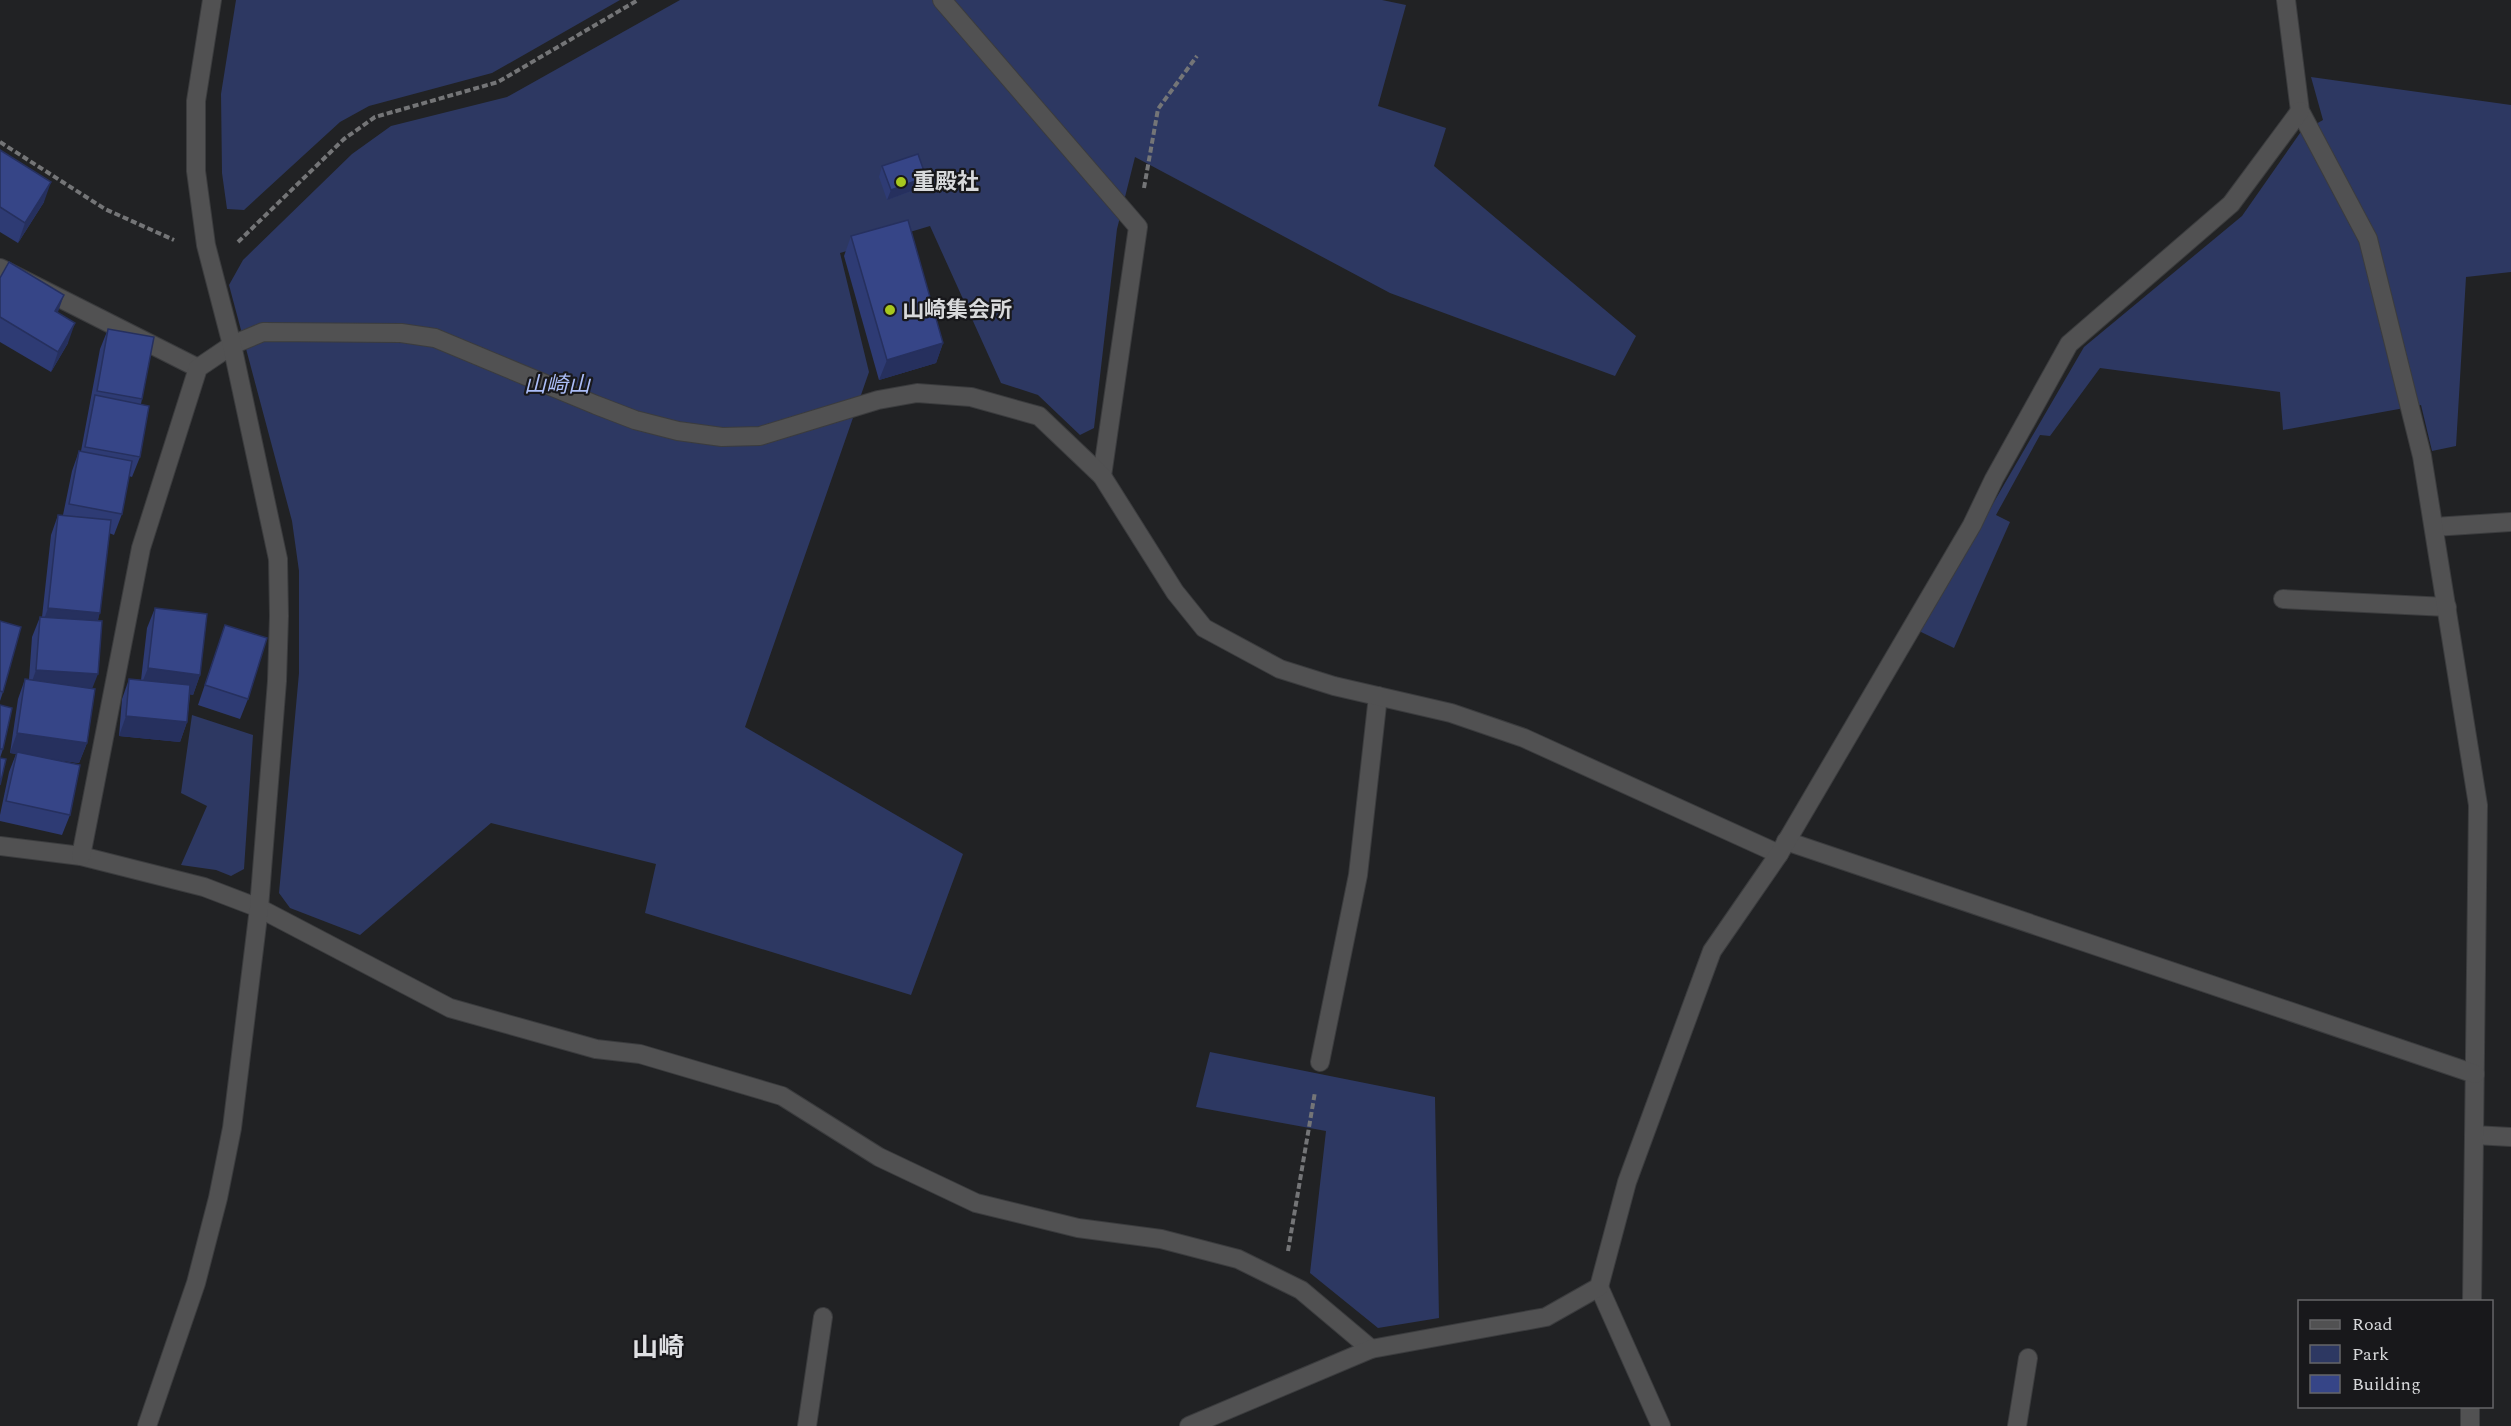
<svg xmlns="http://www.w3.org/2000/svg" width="2511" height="1426" font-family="Spectral,'Noto Sans JP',serif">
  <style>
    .green { fill: #2d3862 }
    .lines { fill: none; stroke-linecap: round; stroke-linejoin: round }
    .lane-casing { stroke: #3b3c3e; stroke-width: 20 }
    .street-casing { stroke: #3b3c3e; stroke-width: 20 }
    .path { stroke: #747577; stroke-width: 4; stroke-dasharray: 6 3; stroke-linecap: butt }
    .lane { stroke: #515152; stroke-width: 18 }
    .street { stroke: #515152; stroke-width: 18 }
    .wall { fill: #2e3b74 }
    .shaded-wall { fill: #26305e }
    .building { fill: #364587; stroke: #26305e; stroke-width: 1.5 }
    .poi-dot { fill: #a7c71e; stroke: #18181b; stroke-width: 2 }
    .labels { text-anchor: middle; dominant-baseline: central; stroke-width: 4.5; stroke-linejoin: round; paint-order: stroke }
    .poi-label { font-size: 22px; font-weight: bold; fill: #d8d9db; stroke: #18181b; text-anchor: start }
    .park-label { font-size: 22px; font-style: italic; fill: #acbef8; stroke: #18181b }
    .quarter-label { font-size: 26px; font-weight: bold; fill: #dfe0e3; stroke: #18181b }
  </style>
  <rect width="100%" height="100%" fill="#212224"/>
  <g class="green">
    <polygon points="236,0 620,0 492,73 369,106 340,122 244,210 227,209 222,173 221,94"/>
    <polygon points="680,0 1382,0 1406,5 1378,106 1446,128 1434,166 1636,336 1615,376 1390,293 1135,157 1117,229 1094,428 1080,435 1038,395 1001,383 930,226 840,253 869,372 745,727 963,854 911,995 645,913 656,864 491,823 360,935 290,908 279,893 299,673 299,571 292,521 229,285 243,260 352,154 391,126 507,97"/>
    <polygon points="2311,77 2511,105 2511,272 2466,277 2456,446 2432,451 2421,405 2283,430 2280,392 2100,368 2050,436 2040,435 1996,515 2010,522 1954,648 1919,631 2084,347 2242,216 2300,133 2323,120"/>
    <polygon points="192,715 253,735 244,869 231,876 216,870 181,865 207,806 181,793"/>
    <polygon points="1210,1052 1435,1097 1439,1318 1378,1328 1310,1273 1326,1131 1196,1107"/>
  </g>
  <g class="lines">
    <g class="lane-casing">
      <g id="lane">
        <polyline points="942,0 1138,227 1102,476"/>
        <polyline points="0,268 198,368"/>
        <polyline points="2434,527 2511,522"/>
        <polyline points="2283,599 2447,607"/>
        <polyline points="1320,1062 1358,875 1378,696"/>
        <polyline points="2474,1135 2511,1137"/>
        <polyline points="807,1426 823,1317"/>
        <polyline points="2017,1426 2028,1358"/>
      </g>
    </g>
    <g class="street-casing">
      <g id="street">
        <polyline points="2286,0 2300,111 2368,239 2422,456 2478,805 2472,1302"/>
        <polyline points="1786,841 2475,1074"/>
        <polyline points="0,846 81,856 204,887 259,908 450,1008 596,1049 640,1054 782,1096 879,1157 976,1203 1078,1228 1161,1239 1238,1259 1301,1290 1371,1349"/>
        <polyline points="81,856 141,548 198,368 232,345 263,332 401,333 435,338 596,405 635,420 678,431 722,437 760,436 878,400 917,393 971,397 1039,416 1102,476 1175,592 1204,628 1280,669 1334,686 1451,713 1524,738 1779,854"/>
        <polyline points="1599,1287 1661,1426"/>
        <polyline points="147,1426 196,1283 218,1198 232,1128 259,908 277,681 279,616 278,559 232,345 206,245 196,171 196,101 212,0"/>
        <polyline points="1189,1426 1371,1349 1546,1317 1599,1287 1627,1182 1712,951 1779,854 1972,525 1994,479 2069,344 2231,204 2300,111"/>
        <polyline points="2470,1426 2470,1406"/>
      </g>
    </g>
    <g class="path">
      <polyline points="0,142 105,209 174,240"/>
      <polyline points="1144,188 1158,109 1197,56"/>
      <polyline points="238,242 344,139 375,117 498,82 638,0"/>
      <polyline points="1288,1251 1315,1092"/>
    </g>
    <use href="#lane" class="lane"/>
    <use href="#street" class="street"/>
  </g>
  <g class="wall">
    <polygon points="0,150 44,202 18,243 0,232"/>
    <polygon points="882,166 926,177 922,187 887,200 879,177"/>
    <polygon points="851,236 943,343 936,363 879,380 844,256"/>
    <polygon points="0,278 58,313 68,343 51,372 0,342"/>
    <polygon points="108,329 142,399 141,404 140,457 132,477 129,476 122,514 114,535 109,533 98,621 87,743 79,763 50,759 70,815 62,835 0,821 0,815 9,772 16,754 10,753 18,699 25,679 29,679 32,637 40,617 42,617 51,535 58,515 63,515 72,471 79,451 81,451 100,349"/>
    <polygon points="155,608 200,675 193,695 190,694 187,722 180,742 119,736 122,699 129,679 141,680 147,628"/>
    <polygon points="0,621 3,692 0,701"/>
    <polygon points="225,625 248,699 240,719 198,705"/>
    <polygon points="0,705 3,749 0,758 0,785"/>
  </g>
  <g class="shaded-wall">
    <polygon points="926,177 922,187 887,200 891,190"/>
    <polygon points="51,182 44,202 18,243 25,223"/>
    <polygon points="64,295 57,315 55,311"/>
    <polygon points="75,323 68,343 51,372 58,352"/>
    <polygon points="943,343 936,363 879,380 887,360"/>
    <polygon points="48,608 100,613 93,634 41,628"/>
    <polygon points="148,668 200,675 193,695 140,688"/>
    <polygon points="36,670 98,674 90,694 29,690"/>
    <polygon points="126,716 187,722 180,742 119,736"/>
    <polygon points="17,733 87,743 79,763 10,753"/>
  </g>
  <g class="building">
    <polygon points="0,150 51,182 25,223 0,207"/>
    <polygon points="918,154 926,177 891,190 882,166"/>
    <polygon points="908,220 943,343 887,360 851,236"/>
    <polygon points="9,262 64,295 55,311 75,323 58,352 0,317 0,278"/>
    <polygon points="108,329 154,337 142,399 97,391"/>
    <polygon points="95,395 149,406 140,457 85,447"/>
    <polygon points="79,451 132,461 122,514 69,504"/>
    <polygon points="58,515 111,520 100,613 48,608"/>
    <polygon points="155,608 207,614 200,675 148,668"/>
    <polygon points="40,617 102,621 98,674 36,670"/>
    <polygon points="0,621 21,627 3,692 0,691"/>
    <polygon points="225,625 267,638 248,699 205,685"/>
    <polygon points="25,679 95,689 87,743 17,733"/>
    <polygon points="129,679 190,685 187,722 126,716"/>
    <polygon points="0,705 12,708 3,749 0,749"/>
    <polygon points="17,752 80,765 70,815 6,801"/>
    <polygon points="0,758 6,759 0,785"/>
  </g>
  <g class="poi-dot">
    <circle cx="901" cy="182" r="6"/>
    <circle cx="890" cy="310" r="6"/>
  </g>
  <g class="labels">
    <g class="poi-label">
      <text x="913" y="182">重殿社</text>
      <text x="902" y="310">山崎集会所</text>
    </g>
    <g class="park-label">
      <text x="557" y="385">山崎山</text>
    </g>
    <g class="quarter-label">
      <text x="658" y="1348">山崎</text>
    </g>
  </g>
  <rect x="2298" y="1300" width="195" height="108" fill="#18181b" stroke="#656568" stroke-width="1.5"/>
  <rect x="2310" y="1320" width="30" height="9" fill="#515152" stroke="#656568" stroke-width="1.5"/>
  <text x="2352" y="1330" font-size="18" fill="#d8d9db">Road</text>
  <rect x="2310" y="1345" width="30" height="18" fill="#2d3862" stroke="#656568" stroke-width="1.5"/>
  <text x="2352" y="1360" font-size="18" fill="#d8d9db">Park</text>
  <rect x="2310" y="1375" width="30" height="18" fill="#364587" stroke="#656568" stroke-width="1.5"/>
  <text x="2352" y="1390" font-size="18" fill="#d8d9db">Building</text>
</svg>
